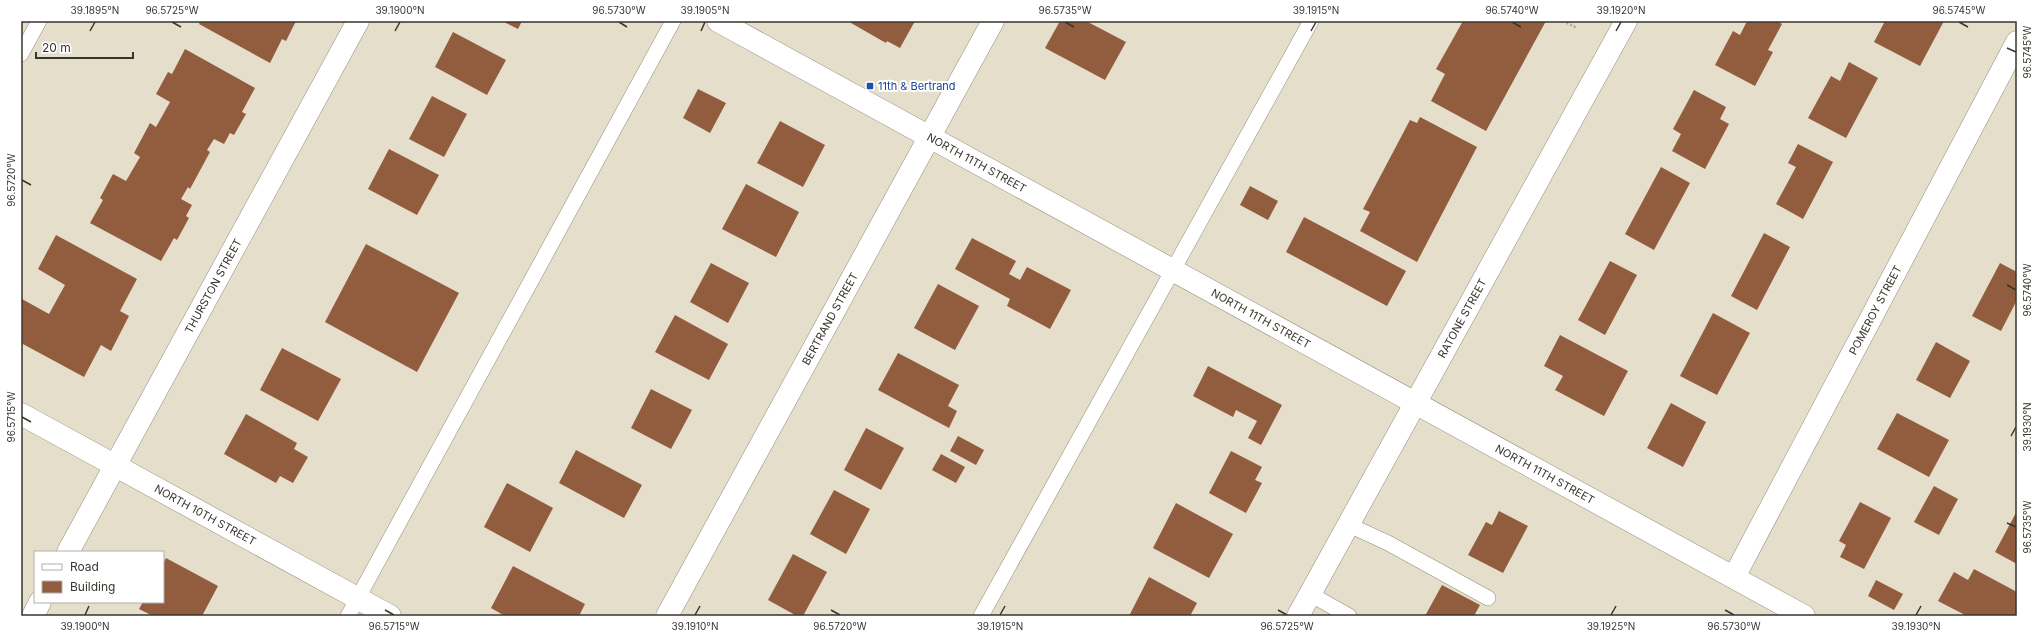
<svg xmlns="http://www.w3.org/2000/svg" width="2038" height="637" font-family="Inter,sans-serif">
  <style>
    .building { fill: #925c3f }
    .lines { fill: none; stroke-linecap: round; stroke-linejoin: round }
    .service-casing { stroke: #958e7d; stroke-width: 16 }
    .minor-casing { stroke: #958e7d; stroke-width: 23 }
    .path { stroke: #a9a495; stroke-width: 2.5; stroke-dasharray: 2 2; stroke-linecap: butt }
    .service { stroke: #fff; stroke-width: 15 }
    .minor { stroke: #fff; stroke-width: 22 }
    .ticks { fill: none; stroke: #38352e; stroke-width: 1.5 }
    .transit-dot { fill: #1a4fb4; stroke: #fff; stroke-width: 1.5 }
    .labels { text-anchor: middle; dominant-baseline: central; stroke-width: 4; stroke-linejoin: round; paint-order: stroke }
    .transit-label { font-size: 11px; fill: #164399; stroke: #fff; text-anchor: start }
    .street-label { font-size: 11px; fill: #38352e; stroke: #fff }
    .neatline { fill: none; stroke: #38352e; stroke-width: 1.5 }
    .ticks-label { font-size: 10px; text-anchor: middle; fill: #38352e }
  </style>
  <rect width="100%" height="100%" fill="#e5decb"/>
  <g class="building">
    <polygon points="200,21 296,21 286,41 282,39 270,63 199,24"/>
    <polygon points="502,21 522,21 518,29"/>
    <polygon points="852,21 915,21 900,48 887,41 886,43 851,23"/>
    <polygon points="1060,21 1086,21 1126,42 1105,80 1045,48"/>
    <polygon points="1463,21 1546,21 1486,131 1431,101 1445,74 1436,69"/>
    <polygon points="1747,21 1777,21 1782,24 1768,50 1773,52 1755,86 1715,65 1733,31 1740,35"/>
    <polygon points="1885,21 1944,21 1920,66 1874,42"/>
    <polygon points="453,32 506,60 487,95 435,67"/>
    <polygon points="185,49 255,88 242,112 246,114 234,135 230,133 224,144 214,139 207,150 210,152 190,189 188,187 181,199 192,205 186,216 189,218 177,240 174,238 161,261 90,223 103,200 100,198 113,174 126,181 140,157 134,153 150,123 156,127 170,102 156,94 168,72 172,74"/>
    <polygon points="1849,62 1878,78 1846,138 1808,118 1831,76 1840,81"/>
    <polygon points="698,89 726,103 710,133 683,118"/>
    <polygon points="1694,90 1726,107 1720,119 1729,124 1705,169 1672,151 1681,134 1673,129"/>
    <polygon points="432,96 467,114 444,157 409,139"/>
    <polygon points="1420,117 1477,147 1417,262 1360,231 1370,212 1363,209 1410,120 1417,123"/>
    <polygon points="780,121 825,145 803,187 757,163"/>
    <polygon points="1798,144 1833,162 1803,219 1776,204 1796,167 1788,163"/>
    <polygon points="389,149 439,175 417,215 368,189"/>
    <polygon points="1661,167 1690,183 1654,250 1625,234"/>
    <polygon points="746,184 799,212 776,257 722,229"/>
    <polygon points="1250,186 1278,201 1268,220 1240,205"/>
    <polygon points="1304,217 1406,271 1387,306 1286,252"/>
    <polygon points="1764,233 1790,247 1757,310 1731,296"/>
    <polygon points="56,235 137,279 120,311 129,316 111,351 101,345 84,377 21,343 22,299 49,314 65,285 38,269"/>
    <polygon points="972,238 1016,261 1009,274 1020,280 1027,267 1071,290 1050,329 1007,306 1010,299 955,269"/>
    <polygon points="366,244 459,293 417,372 325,322"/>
    <polygon points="1610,261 1637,275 1605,335 1578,320"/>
    <polygon points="711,263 749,283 728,323 690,302"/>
    <polygon points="2000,263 2017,272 2017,300 2001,331 1972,316"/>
    <polygon points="938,284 979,306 955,350 914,328"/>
    <polygon points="1713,313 1750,333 1717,395 1680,376"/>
    <polygon points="675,315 728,344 709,380 655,352"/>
    <polygon points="1560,335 1628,371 1604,416 1555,390 1563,376 1544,366"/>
    <polygon points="1936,342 1970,361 1950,398 1916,380"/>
    <polygon points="282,348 341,379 318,421 260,390"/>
    <polygon points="898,353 959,385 948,406 957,411 949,428 878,390"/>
    <polygon points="1208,366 1282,405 1261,445 1248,438 1257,421 1236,410 1233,417 1193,396"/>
    <polygon points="651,389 692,410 671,449 631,428"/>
    <polygon points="1671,403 1706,422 1683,467 1647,448"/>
    <polygon points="1897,413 1949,440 1929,477 1877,449"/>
    <polygon points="246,414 297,443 294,449 308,457 293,483 280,476 276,483 224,454"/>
    <polygon points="866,428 904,448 881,490 844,470"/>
    <polygon points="958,436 984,450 976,465 950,451"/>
    <polygon points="576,450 642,485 624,518 559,483"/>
    <polygon points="1231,451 1262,467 1255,480 1262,483 1246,513 1209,493"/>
    <polygon points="941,454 965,467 956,483 932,470"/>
    <polygon points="507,483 553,508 530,552 484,527"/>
    <polygon points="1934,486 1958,499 1939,535 1914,522"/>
    <polygon points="834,490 870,509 846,554 810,534"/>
    <polygon points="1860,502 1891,518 1864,569 1840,557 1846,545 1839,541"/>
    <polygon points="1176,503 1233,534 1209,578 1153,548"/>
    <polygon points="1499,511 1528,526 1503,573 1468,555 1486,522 1492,525"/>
    <polygon points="2017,511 2017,564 1995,552"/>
    <polygon points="793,554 827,572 803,616 797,616 768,600"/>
    <polygon points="166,558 218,586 202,616 153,616 139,609 143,602 163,602 163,564"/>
    <polygon points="513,566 585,604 579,616 505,616 491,608"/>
    <polygon points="1974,569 2017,592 2016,616 1967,616 1938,601 1954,572 1968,580"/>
    <polygon points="1149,577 1197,603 1190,616 1129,616"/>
    <polygon points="1876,580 1903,594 1894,610 1868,596"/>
    <polygon points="1442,585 1480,605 1474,616 1425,616"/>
  </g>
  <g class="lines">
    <g class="service-casing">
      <g id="service">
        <polyline points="21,54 39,21"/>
        <polyline points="1349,525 1388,543 1488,598"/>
        <polyline points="1310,594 1349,616"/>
        <polyline points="348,616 673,21"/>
        <polyline points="981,616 1311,21"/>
      </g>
    </g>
    <g class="minor-casing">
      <g id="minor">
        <path id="s1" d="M718 21 1804 616"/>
        <path id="s2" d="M21 414 390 616"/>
        <path id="s3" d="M68 552 358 21"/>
        <path id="s4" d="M1734 577 2017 42"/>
        <polyline points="33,616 40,602"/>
        <path id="s5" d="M667 616 993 21"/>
        <path id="s6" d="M1298 616 1626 21"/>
      </g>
    </g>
    <polyline class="path" points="1563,21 1577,28"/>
    <use href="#service" class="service"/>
    <use href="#minor" class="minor"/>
  </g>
  <path class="ticks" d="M172 22 181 27M619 22 627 27M1065 22 1074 27M1512 22 1521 27M1959 22 1968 27M90 31 95 22M395 31 400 22M701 31 705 22M1311 31 1316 22M1616 31 1621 22M2007 48 2016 52M22 180 31 185M2007 285 2016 290M22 417 31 422M2011 436 2016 427M2007 523 2016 527M385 610 394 615M831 610 840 615M1278 610 1287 615M1725 610 1734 615M85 615 89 606M695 615 700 606M1000 615 1005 606M1611 615 1616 606M1916 615 1921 606"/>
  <rect class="transit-dot" x="866" y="82" width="8" height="8" rx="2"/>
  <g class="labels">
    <g class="transit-label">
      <text x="878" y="86">11th &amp; Bertrand</text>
    </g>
    <g class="street-label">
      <text stroke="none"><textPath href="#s1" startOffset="295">NORTH 11TH STREET</textPath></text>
      <text stroke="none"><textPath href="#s3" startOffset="303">THURSTON STREET</textPath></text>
      <text stroke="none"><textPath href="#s4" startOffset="302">POMEROY STREET</textPath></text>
      <text stroke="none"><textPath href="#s5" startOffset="339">BERTRAND STREET</textPath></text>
      <text stroke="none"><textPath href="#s1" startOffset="619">NORTH 11TH STREET</textPath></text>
      <text stroke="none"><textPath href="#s6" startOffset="340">RATONE STREET</textPath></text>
      <text stroke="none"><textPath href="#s1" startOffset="943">NORTH 11TH STREET</textPath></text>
      <text stroke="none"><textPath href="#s2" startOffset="210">NORTH 10TH STREET</textPath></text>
    </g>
  </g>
  <rect width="2038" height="637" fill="none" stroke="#ffffff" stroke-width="44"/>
  <rect x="34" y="551" width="130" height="52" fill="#ffffff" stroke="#afaeab"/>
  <rect x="42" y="564" width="20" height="6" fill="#ffffff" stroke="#afaeab"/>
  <text x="70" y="571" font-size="12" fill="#38352e">Road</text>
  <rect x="42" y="581" width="20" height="12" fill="#925c3f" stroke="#afaeab"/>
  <text x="70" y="591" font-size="12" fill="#38352e">Building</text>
  <path d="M36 52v6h97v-6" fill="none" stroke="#38352e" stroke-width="2"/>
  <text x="42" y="52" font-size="12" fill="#38352e" stroke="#ffffff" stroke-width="3" paint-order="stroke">20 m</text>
  <rect x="22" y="22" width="1994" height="593" class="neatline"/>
  <g class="ticks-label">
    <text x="95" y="14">39.1895°N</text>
    <text x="172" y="14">96.5725°W</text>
    <text x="400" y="14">39.1900°N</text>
    <text x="619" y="14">96.5730°W</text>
    <text x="705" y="14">39.1905°N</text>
    <text x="1065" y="14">96.5735°W</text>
    <text x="1316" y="14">39.1915°N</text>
    <text x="1512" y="14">96.5740°W</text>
    <text x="1621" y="14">39.1920°N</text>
    <text x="1959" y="14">96.5745°W</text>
    <text transform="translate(2027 52) rotate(-90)" y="4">96.5745°W</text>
    <text transform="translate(11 180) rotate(-90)" y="4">96.5720°W</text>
    <text transform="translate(2027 290) rotate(-90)" y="4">96.5740°W</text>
    <text transform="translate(11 417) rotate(-90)" y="4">96.5715°W</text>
    <text transform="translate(2027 427) rotate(-90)" y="4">39.1930°N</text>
    <text transform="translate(2027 527) rotate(-90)" y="4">96.5735°W</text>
    <text x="85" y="630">39.1900°N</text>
    <text x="394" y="630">96.5715°W</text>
    <text x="695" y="630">39.1910°N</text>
    <text x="840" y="630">96.5720°W</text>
    <text x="1000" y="630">39.1915°N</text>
    <text x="1287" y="630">96.5725°W</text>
    <text x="1611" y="630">39.1925°N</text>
    <text x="1734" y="630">96.5730°W</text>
    <text x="1916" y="630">39.1930°N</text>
  </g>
</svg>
